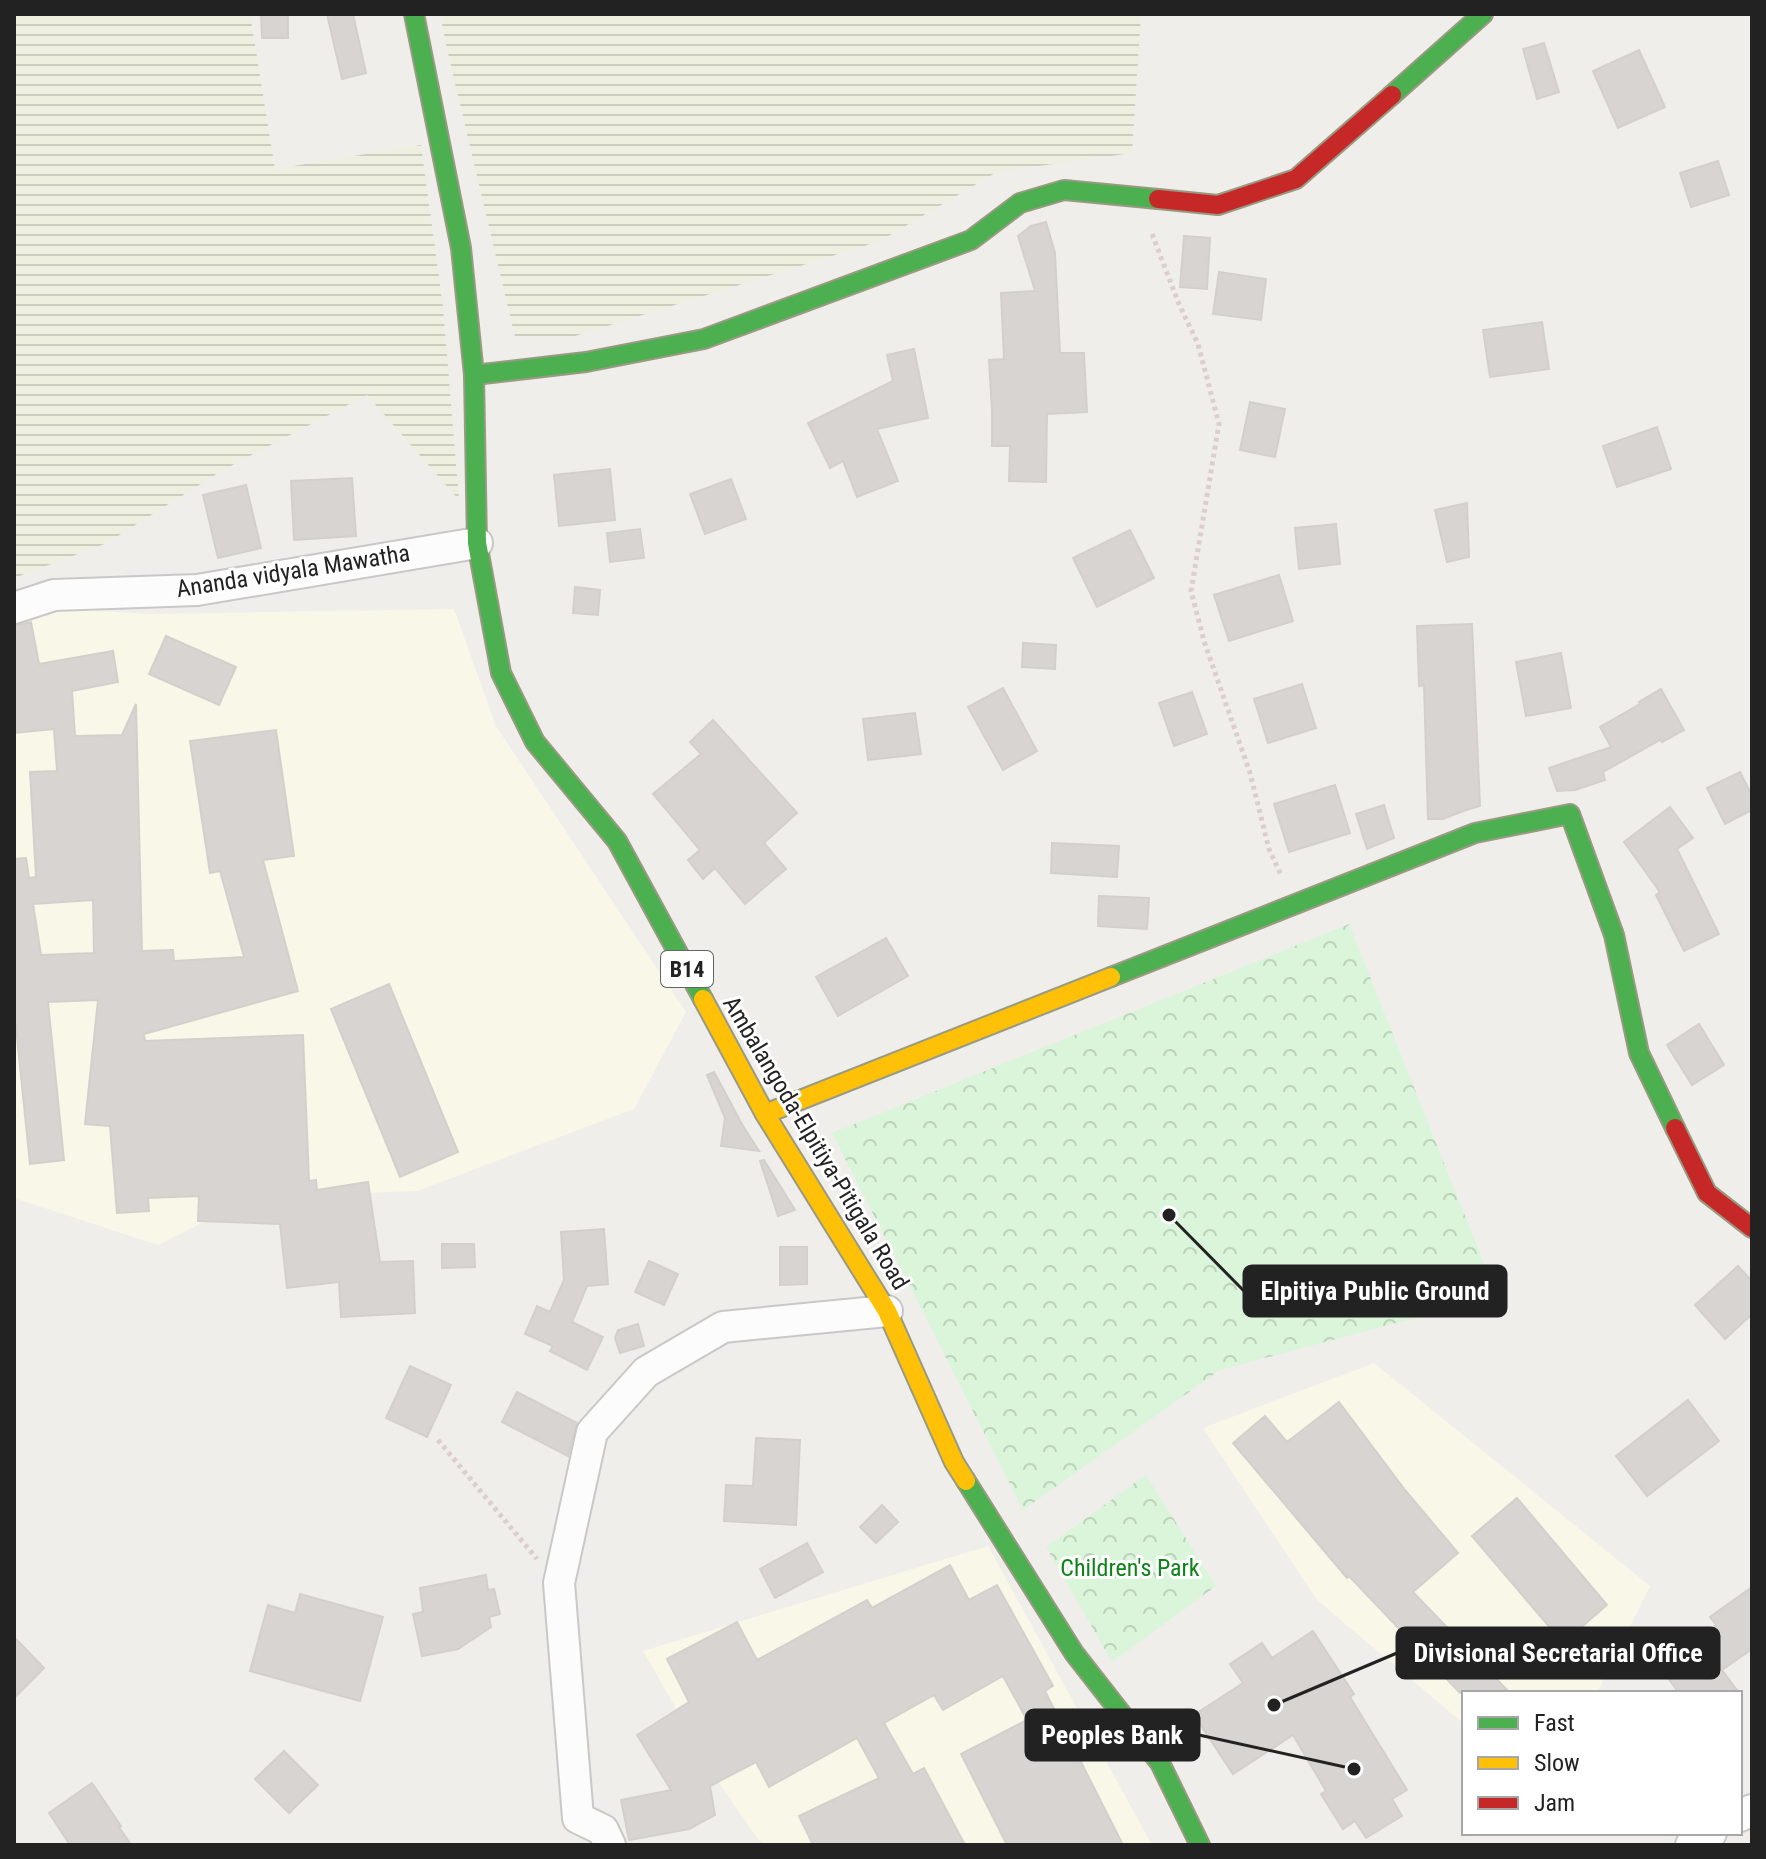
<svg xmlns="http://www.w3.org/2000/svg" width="1766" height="1859" font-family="'Roboto Condensed',sans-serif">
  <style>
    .education { fill: #f8f7e8 }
    .farmland { fill: url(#farmland-rules) }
    .park { fill: url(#park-crowns) }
    .building { fill: #d7d4d2; stroke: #d3d0cc; stroke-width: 2; fill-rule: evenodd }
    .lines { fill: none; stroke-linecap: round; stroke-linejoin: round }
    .street-casing { stroke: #c9c8c7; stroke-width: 34 }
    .fast-casing { stroke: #999a82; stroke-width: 22 }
    .slow-casing { stroke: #999a82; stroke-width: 22 }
    .jam-casing { stroke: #999a82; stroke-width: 22 }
    .path { stroke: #dccecd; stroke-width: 5; stroke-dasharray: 4 4; stroke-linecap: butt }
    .street { stroke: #fdfcfc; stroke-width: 30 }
    .fast { stroke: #4caf50; stroke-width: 18 }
    .slow { stroke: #ffc107; stroke-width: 18 }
    .jam { stroke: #c62828; stroke-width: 18 }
    .labels { text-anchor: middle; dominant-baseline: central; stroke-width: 6; stroke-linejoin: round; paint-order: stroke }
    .shield { fill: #fff; stroke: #646464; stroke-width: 2 }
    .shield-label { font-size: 22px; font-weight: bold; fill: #222 }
    .street-label { font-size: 24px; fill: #222; stroke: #fff }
    .park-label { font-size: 24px; fill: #0c8416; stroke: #fff }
    .leader { fill: none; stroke: #222; stroke-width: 3 }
    .callout-dot { fill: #222; stroke: #fff; stroke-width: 3 }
    .callout { fill: #222; stroke: #222; stroke-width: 3 }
    .callout-label { font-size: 26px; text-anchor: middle; font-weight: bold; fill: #fff }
  </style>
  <defs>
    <pattern id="farmland-rules" width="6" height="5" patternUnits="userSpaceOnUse" patternTransform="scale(2)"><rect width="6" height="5" fill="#efefdf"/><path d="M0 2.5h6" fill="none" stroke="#cdcdbf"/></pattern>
    <pattern id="park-crowns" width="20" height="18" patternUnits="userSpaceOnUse" patternTransform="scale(2)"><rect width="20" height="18" fill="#daf5da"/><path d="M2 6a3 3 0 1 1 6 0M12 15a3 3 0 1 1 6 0" fill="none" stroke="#bbd2bb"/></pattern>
  </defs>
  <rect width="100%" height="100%" fill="#f0eeeb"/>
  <g class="education">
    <polygon points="42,607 149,614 454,609 496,726 686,1012 634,1109 417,1191 253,1197 158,1245 14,1198 14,615"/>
    <polygon points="1374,1363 1650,1586 1599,1689 1593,1693 1464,1693 1464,1724 1317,1600 1203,1428"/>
    <polygon points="988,1546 1152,1845 765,1845 757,1838 718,1781 643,1651"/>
  </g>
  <g class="farmland">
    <polygon points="14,14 250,14 275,169 421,145 443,307 459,500 367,395 223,470 107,543 14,578"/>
    <polygon points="440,14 1141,14 1132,153 997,172 880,241 572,337 515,337 447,49"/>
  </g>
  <g class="park">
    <polygon points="1349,924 1497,1296 1220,1370 1023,1510 832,1133"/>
    <polygon points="1146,1475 1216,1586 1112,1662 1046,1547"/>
  </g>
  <g class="building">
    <polygon points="261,14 288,14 288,38 262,38"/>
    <polygon points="327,14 353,14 366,73 342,79"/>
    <polygon points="1544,43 1559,92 1537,99 1523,49"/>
    <polygon points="1639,50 1665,107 1618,128 1593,71"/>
    <polygon points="1718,161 1729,195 1691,207 1680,173"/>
    <polygon points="1046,222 1055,253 1060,353 1084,353 1087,412 1047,414 1046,482 1009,481 1010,446 992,446 992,411 989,360 1004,359 1001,293 1035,291 1018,236 1031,226"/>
    <polygon points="1184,236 1210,238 1207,289 1180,287"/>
    <polygon points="1219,272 1266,279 1261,320 1213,314"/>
    <polygon points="1542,322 1549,369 1490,377 1483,330"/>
    <polygon points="914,349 928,418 877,429 898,481 857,497 843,461 830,468 808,423 893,381 887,355"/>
    <polygon points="1250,402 1285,409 1275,457 1240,450"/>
    <polygon points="1657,427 1671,469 1617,487 1603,446"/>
    <polygon points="610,469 615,520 559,526 554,475"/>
    <polygon points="352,478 356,536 294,540 291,481"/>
    <polygon points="731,479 746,519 705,534 690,494"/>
    <polygon points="246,485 261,548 218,558 203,495"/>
    <polygon points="1467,503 1469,557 1447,562 1435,510"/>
    <polygon points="1336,524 1340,564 1299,569 1295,528"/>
    <polygon points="640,529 644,558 610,562 607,533"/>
    <polygon points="1130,530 1154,578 1097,607 1073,558"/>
    <polygon points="1279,575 1293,621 1229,641 1214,595"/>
    <polygon points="575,587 600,590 598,615 573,613"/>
    <path d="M31 622 39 664 113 651 118 682 72 691 75 736 122 735 136 704 142 951 173 950 174 961 244 957 220 871 210 873 190 741 276 730 294 856 263 860 298 991 144 1034 145 1041 303 1035 309 1181 316 1180 317 1190 368 1182 380 1262 413 1261 415 1313 341 1317 339 1282 287 1288 280 1224 198 1221 199 1196 148 1198 149 1211 117 1213 110 1126 85 1124 98 1000 48 1002 64 1160 30 1164 14 1008V859L26 858 29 878 36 877 30 772 57 771 54 729 14 733V626ZM93 900 94 953 41 955 33 904Z"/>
    <polygon points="1472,624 1480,806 1466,810 1443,819 1428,819 1424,685 1419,686 1417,626"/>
    <polygon points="166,636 236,667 219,705 149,674"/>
    <polygon points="1023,643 1056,645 1055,669 1022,667"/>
    <polygon points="1561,653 1571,708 1526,716 1516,662"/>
    <polygon points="1302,684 1316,728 1268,743 1254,699"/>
    <polygon points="1003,688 1037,751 1003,770 968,707"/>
    <polygon points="1661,689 1684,730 1662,742 1660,740 1603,772 1605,780 1575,790 1557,791 1549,768 1611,747 1600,727 1640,704 1639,702"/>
    <polygon points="1192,692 1207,734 1174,746 1159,703"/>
    <polygon points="915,713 921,754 868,760 863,719"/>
    <polygon points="713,720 797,813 764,843 786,869 745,904 715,868 703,879 688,860 700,850 653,794 701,754 690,742"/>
    <polygon points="1740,772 1752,796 1752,810 1725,824 1707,788"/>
    <polygon points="1335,785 1350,833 1289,852 1274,804"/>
    <polygon points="1384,805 1394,838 1367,849 1356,814"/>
    <polygon points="1670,807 1693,838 1677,849 1719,934 1684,951 1656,895 1660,892 1624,842"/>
    <polygon points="1052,843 1119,846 1117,877 1051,873"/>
    <polygon points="1099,896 1149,898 1147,929 1098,926"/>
    <polygon points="886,938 908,976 838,1016 816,977"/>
    <polygon points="389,984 458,1152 400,1177 331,1009"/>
    <polygon points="1699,1024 1724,1065 1692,1085 1667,1045"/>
    <polygon points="714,1072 743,1126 759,1151 721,1146 725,1118 707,1075"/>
    <polygon points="764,1160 795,1210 778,1216 760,1161"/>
    <polygon points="604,1229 608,1284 587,1286 572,1322 603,1337 587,1370 550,1351 553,1346 525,1334 537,1306 550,1312 564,1280 561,1232"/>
    <polygon points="442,1244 474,1244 475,1267 442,1268"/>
    <polygon points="780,1247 807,1247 807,1284 780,1285"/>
    <polygon points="649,1261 678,1274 664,1305 635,1292"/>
    <polygon points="1738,1266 1752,1281 1752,1314 1725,1339 1695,1305"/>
    <polygon points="638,1324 644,1346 620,1353 615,1338 618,1330"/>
    <polygon points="410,1366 451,1385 427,1437 386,1418"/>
    <polygon points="517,1392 577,1423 568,1456 502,1422"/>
    <polygon points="1688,1400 1719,1441 1647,1496 1616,1456"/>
    <polygon points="1339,1402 1405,1490 1458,1553 1413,1592 1510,1693 1460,1693 1349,1576 1347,1578 1233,1443 1265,1416 1287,1442"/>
    <polygon points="756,1438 800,1440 796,1525 724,1521 726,1485 753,1486"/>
    <polygon points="1517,1498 1607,1605 1563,1643 1472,1536"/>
    <polygon points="882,1505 898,1522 876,1543 860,1527"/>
    <polygon points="807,1543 823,1572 775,1598 760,1569"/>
    <polygon points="950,1565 969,1600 997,1585 1053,1686 1045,1691 1123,1845 1007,1845 961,1754 1027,1720 1003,1676 943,1710 934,1695 884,1723 913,1774 924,1768 965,1845 813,1845 799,1816 879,1778 857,1738 769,1787 756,1762 710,1786 715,1815 689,1829 629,1840 621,1800 671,1790 637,1735 689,1702 667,1659 737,1622 757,1660 867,1600 872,1608"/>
    <polygon points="486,1575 488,1590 494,1589 500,1614 489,1617 491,1627 458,1649 422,1656 413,1614 423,1612 420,1588"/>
    <polygon points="1752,1587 1752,1649 1722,1670 1739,1693 1679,1693 1660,1667 1716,1625 1710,1617"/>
    <polygon points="300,1594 383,1617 360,1701 250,1671 268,1605 295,1613"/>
    <polygon points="1313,1631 1354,1694 1350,1697 1407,1790 1392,1799 1402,1816 1366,1838 1355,1821 1343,1829 1321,1794 1326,1791 1293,1735 1233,1774 1194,1715 1243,1683 1230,1664 1262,1643 1272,1658"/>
    <polygon points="14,1637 44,1668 14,1698"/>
    <polygon points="284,1751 318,1785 289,1813 255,1779"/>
    <polygon points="92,1783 121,1826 119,1827 131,1845 70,1845 49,1813"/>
  </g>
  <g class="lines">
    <g class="street-casing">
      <g id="street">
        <polyline points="14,608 54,595 197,590 477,543"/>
        <polyline points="1740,1816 1752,1810"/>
        <polyline points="610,1845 603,1830 578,1818 559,1583 592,1432 646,1372 723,1327 887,1311"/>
        <polyline points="1691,1845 1711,1833"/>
      </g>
    </g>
    <g class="fast-casing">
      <g id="fast">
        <polyline points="414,14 461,248 474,375 477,543 501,673 535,742 617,841 703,999"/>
        <polyline points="1392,95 1483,14"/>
        <polyline points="474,375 586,362 704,339 971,240 1020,203 1064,190 1158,199"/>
        <polyline points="1111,977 1475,833 1570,814 1614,935 1639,1053 1675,1128"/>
        <polyline points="966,1481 1074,1653 1160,1763 1200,1845"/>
      </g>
    </g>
    <g class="slow-casing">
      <g id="slow">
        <polyline points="703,999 765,1114 887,1311 954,1462 966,1481"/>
        <polyline points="765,1114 1111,977"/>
      </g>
    </g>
    <g class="jam-casing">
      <g id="jam">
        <polyline points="1158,199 1218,205 1296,179 1392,95"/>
        <polyline points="1675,1128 1707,1193 1752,1228"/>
      </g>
    </g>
    <g class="path">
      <polyline points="1152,234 1179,304 1198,344 1219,424 1191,591 1204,641 1250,773 1269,849 1281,875"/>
      <polyline points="438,1440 537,1559"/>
    </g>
    <use href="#street" class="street"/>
    <use href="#fast" class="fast"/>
    <use href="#slow" class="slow"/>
    <use href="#jam" class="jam"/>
  </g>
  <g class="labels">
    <rect class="shield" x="661" y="951" width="52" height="36" rx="6"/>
    <g class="shield-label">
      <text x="687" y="969">B14</text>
    </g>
    <g class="street-label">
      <text transform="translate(293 571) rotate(-9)">Ananda vidyala Mawatha</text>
      <text transform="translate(816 1143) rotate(59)">Ambalangoda-Elpitiya-Pitigala Road</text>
    </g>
    <g class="park-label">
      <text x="1130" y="1568">Children's Park</text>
    </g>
  </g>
  <path class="leader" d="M1169 1215L1244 1291M1274 1705L1397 1653M1354 1769L1199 1735"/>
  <g class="callout-dot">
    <circle cx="1169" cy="1215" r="8"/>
    <circle cx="1274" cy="1705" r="8"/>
    <circle cx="1354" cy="1769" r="8"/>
  </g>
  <g class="callout">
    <rect x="1244" y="1266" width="262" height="50" rx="8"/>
    <rect x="1397" y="1628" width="322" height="50" rx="8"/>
    <rect x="1026" y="1710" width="173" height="50" rx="8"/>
  </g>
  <g class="callout-label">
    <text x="1375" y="1300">Elpitiya Public Ground</text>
    <text x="1558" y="1662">Divisional Secretarial Office</text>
    <text x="1112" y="1744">Peoples Bank</text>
  </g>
  <rect width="1766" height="1859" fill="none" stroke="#222222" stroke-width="32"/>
  <rect x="1462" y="1691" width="280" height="144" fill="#ffffff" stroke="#a7a7a7" stroke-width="2"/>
  <rect x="1478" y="1717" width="40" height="12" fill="#4caf50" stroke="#a7a7a7" stroke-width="2"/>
  <text x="1534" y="1731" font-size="24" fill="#222222">Fast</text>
  <rect x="1478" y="1757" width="40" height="12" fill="#ffc107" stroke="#a7a7a7" stroke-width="2"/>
  <text x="1534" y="1771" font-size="24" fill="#222222">Slow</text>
  <rect x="1478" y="1797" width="40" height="12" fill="#c62828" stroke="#a7a7a7" stroke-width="2"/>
  <text x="1534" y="1811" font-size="24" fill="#222222">Jam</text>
</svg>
